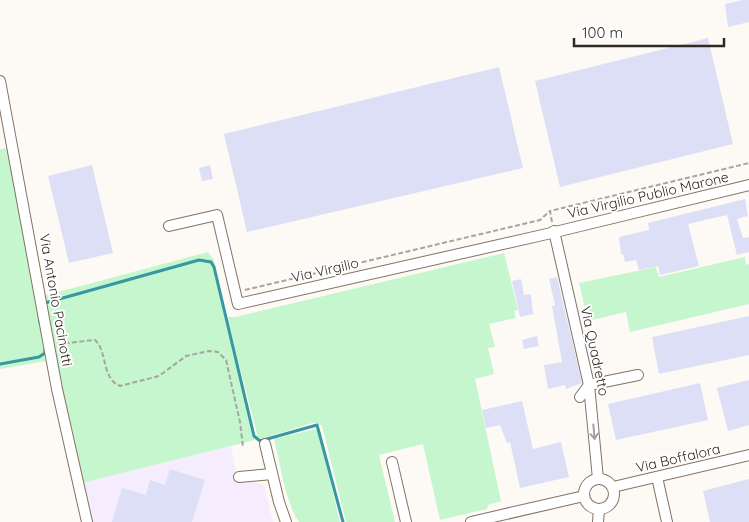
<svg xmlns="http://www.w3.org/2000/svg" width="749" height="522" font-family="Quicksand,sans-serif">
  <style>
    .commercial { fill: #f5edfe }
    .green { fill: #c5f6ce }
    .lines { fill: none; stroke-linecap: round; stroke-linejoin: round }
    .stream { stroke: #3797a2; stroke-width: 3 }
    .building { fill: #dddff6 }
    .minor-casing { stroke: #817362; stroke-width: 12 }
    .path { stroke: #a9a49f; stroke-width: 2; stroke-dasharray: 5 2.5; stroke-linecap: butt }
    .minor { stroke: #fff; stroke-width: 10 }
    .oneway { stroke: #a29f9c }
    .labels { text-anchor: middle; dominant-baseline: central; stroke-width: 4; stroke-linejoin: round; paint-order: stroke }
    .street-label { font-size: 14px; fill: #302923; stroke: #fff }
  </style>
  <rect width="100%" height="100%" fill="#fdfaf6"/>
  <polygon class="commercial" points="231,446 239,483 250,481 264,485 273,522 91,522 82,483"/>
  <g class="green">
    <polygon points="10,148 46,361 0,369 0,149"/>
    <polygon points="208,252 214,260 227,317 235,317 504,253 518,310 514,311 516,318 489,324 495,347 488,348 494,374 475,379 501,501 488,505 487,509 440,520 423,444 379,455 395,522 346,522 322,426 317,423 312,423 261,439 258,437 237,357 255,440 82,483 59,383 43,296"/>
    <polygon points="745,257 746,265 749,264 749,304 630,332 626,312 588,321 579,283 656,267 659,277"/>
    <path d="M315 429 318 431 340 522H299C284 499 281 465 274 439Z"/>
  </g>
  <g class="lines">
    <g class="stream">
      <polyline points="45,303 199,260 211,262 214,267 254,436 260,441 317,425 343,522"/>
      <polyline points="38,305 40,323"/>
      <polyline points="0,364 39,357 45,353 45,349"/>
    </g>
  </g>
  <g class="building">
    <polygon points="743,0 749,0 749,22 728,27 725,4"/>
    <polygon points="708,38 733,144 560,187 535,81"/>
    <polygon points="499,67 523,168 247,232 224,134"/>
    <polygon points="92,165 113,253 69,263 48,176"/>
    <polygon points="210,165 213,179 202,181 199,168"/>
    <polygon points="745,199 748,216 737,219 743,238 749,237 749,252 737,255 727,215 688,224 699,266 660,275 658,266 639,270 636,260 625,262 623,254 621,254 619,237 649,230 648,223"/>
    <polygon points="557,277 582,383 566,389 565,385 548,389 544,365 562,362 552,306 555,305 549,279"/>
    <polygon points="521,279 524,295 531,294 533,314 520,317 512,281"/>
    <polygon points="749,316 749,355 659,374 652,337"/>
    <polygon points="537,336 539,346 524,349 522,340"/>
    <polygon points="749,380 749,425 728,431 717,388"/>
    <polygon points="700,383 708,420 616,440 608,404"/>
    <polygon points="522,401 533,449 561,442 569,477 520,488 510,442 507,443 500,425 486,428 482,410"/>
    <polygon points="170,469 205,480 192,522 112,522 122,488 146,495 150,480 165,485"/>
    <polygon points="749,479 749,522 710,522 703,491"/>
  </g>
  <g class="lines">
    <g class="minor-casing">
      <g id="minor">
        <polyline points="0,81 57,389 87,522"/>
        <polyline points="169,226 217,215 238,304 547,234 749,185"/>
        <polyline points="554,231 589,385 598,479"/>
        <polyline points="580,397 589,385 638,375"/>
        <polyline points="265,444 279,502 286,522"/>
        <polyline points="392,462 406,522"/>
        <polyline points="239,477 272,474"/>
        <polyline points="657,477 667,522"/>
        <circle cx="599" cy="494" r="15"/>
        <polyline points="613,487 749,455"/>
        <polyline points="471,522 584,496"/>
        <polyline points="598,522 599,509"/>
      </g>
    </g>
    <g class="path">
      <polyline points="552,222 550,211 749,163"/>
      <polyline points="245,290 540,220 550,211"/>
      <path d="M57 344 95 340C108 352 101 378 120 386L159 376 186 356 209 351 218 352 226 360 240 422 243 447"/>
    </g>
    <use href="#minor" class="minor"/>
  </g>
  <defs><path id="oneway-shaft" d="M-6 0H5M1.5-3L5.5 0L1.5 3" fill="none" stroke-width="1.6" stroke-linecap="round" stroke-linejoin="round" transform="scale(1.25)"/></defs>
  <use class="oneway" href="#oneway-shaft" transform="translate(594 432) rotate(85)"/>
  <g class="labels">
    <g class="street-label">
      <text transform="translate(648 195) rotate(-13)">Via Virgilio Publio Marone</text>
      <text transform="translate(325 270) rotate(-13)">Via Virgilio</text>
      <text transform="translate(56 300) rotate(80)">Via Antonio Pacinotti</text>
      <text transform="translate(595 351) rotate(78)">Via Quadretto</text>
      <text transform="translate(678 458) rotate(-13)">Via Boffalora</text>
    </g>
  </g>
  <path d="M574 38v8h150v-8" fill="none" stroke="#302923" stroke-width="2.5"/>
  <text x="582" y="38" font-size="15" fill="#302923" stroke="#ffffff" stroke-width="4" paint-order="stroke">100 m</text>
</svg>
